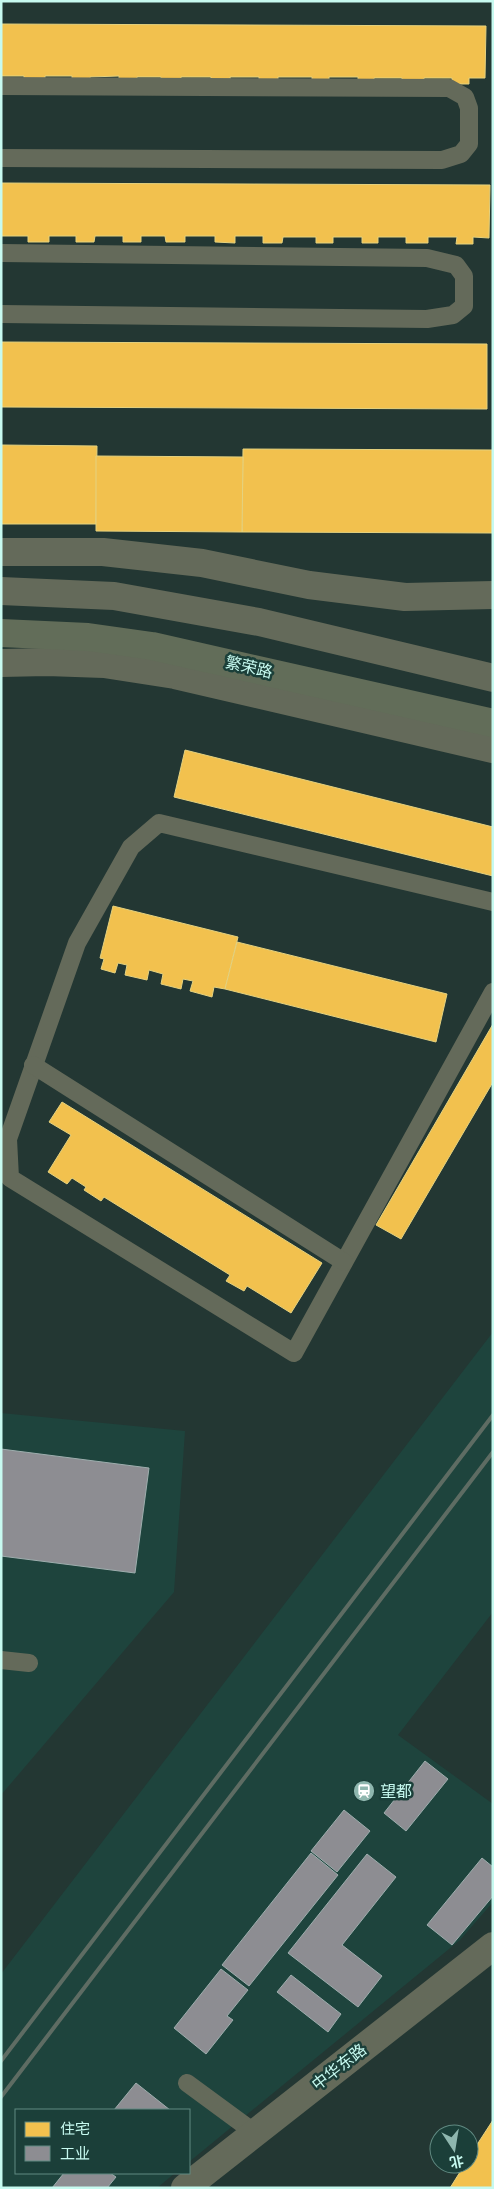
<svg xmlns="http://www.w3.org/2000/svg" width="494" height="2189" font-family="'Space Grotesk','Noto Sans SC',sans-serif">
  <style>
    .built { fill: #1e443d }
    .homes { fill: #f2c14e; stroke: #e5d27f }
    .industry { fill: #8d8d92; stroke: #9eaeae }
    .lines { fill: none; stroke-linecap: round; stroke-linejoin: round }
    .service { stroke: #646a5a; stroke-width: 18 }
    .minor { stroke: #646a5a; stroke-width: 28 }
    .tertiary { stroke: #646a5a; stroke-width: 28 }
    .secondary { stroke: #626d59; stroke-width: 28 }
    .rail { stroke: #5e6c63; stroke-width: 4 }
    .labels { text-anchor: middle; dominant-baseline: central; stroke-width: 5; stroke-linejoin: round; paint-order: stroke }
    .street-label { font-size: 16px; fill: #c7faf0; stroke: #1b3f39 }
    .poi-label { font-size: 16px; fill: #c7faf0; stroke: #1b3f39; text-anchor: start }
  </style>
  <rect width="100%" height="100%" fill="#233733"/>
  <g class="built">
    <polygon points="493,1332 493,1612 398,1735 493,1804 493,1902 460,1940 189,2162 189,2110 16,2110 16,2173 175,2173 157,2188 1,2188 1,1974"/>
    <polygon points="1,1413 185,1431 174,1592 1,1795"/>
  </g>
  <g class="homes">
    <polygon points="1,24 486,26 485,78 469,78 469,84 452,84 452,78 424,78 423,84 402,84 402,78 374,78 374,84 358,84 358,77 329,77 329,84 312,84 312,77 278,77 278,84 259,84 259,77 230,77 231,83 211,83 211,77 181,77 181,83 162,83 161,77 137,77 137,83 119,83 119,76 90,77 91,83 72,83 72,76 45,76 45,83 24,83 24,76 1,76"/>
    <polygon points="1,183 490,185 489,238 473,237 473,244 456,244 457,237 428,237 428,243 406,243 406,237 378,237 378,243 362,243 362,237 333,237 333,243 316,243 316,237 283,237 282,243 263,243 263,236 235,236 235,243 215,242 215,236 185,236 185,242 166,242 165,236 141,236 141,242 123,242 123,236 95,236 94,242 76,242 76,236 49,236 49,242 28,242 28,236 1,236"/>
    <polygon points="1,342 487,344 487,409 1,407"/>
    <polygon points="1,445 97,446 96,524 1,524"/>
    <polygon points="243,449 493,450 492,533 242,532"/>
    <polygon points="96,456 243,457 242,532 96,531"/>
    <polygon points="185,750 493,827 493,876 174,797"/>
    <polygon points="113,906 238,937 225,989 214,987 212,997 190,991 193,981 183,979 181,989 161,984 163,974 149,970 147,980 125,975 127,965 118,963 115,973 101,969 104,959 100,958"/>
    <polygon points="237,942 447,994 436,1042 225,989"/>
    <polygon points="493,1024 493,1082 401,1239 376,1225"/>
    <polygon points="62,1102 322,1263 291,1313 247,1286 244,1291 226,1281 230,1275 104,1197 101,1201 84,1190 86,1187 72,1178 67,1184 48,1172 71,1135 49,1122"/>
    <polygon points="493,2120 493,2188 450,2188 465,2164 469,2164 469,2157"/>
  </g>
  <g class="industry">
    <polygon points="1,1449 149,1468 135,1573 1,1556"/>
    <polygon points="425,1761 448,1779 406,1831 384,1813"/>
    <polygon points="344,1810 370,1831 337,1872 311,1851"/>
    <polygon points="311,1853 338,1875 249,1986 222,1965"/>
    <polygon points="367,1854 396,1877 342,1945 382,1976 358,2007 288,1953"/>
    <polygon points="482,1858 493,1867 493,1896 452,1945 427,1925"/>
    <polygon points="221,1969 248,1990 227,2016 233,2020 206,2054 174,2028"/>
    <polygon points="291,1975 341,2014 328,2032 277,1992"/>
    <polygon points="136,2083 170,2110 114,2110"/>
    <polygon points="64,2173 110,2173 116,2177 107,2188 52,2188"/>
  </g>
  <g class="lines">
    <g class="service">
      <polyline points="1,86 449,88 465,97 469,108 469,144 461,154 442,160 1,158"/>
      <polyline points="1,253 427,258 456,265 464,276 464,306 453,315 427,319 1,314"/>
      <polyline points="493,902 159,823 131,847 77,943 8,1139 10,1178 294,1353 493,992"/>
      <polyline points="33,1065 344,1262"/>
      <polyline points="1,1660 29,1663"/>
      <polyline points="187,2083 255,2133"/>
    </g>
    <g class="minor">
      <polyline points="1,591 114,596 259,622 493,678"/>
      <polyline points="1,663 47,662 104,664 175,675 493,749"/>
    </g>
    <g class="tertiary">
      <polyline points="1,552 103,552 202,563 309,585 405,597 493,595"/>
      <polyline points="185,2188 493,1946"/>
    </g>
    <polyline class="secondary" points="1,633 88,637 152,646 493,723"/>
    <g class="rail">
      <polyline points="1,2061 493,1415"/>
      <polyline points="1,2097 493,1452"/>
    </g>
  </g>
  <defs>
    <g id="station-disc" transform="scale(1.125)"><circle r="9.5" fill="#8eb6ae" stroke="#1b3f39"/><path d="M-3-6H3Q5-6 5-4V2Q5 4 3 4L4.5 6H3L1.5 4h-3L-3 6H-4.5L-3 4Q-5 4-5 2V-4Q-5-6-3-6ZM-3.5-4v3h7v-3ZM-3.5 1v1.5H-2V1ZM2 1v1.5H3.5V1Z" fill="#fff"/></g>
  </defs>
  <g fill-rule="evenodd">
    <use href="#station-disc" x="364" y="1791"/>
  </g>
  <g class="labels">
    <g class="street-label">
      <text transform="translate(249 667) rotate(13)">繁荣路</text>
      <text transform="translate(339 2067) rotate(-38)">中华东路</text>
    </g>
    <g class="poi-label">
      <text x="380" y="1791">望都</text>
    </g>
  </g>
  <rect width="494" height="2189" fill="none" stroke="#c7faf0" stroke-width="5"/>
  <rect x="15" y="2109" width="175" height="65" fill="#1b3f39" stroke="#608a82"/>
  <rect x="25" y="2122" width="25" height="15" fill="#f2c14e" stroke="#608a82"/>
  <text x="60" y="2134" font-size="15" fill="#c7faf0">住宅</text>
  <rect x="25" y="2146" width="25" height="15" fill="#8d8d92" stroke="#608a82"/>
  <text x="60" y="2159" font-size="15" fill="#c7faf0">工业</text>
  <g transform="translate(454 2149) rotate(168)"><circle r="24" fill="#1b3f39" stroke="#608a82"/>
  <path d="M0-4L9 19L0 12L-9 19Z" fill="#8eb6ae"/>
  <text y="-8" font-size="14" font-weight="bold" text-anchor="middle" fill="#c7faf0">北</text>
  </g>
</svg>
